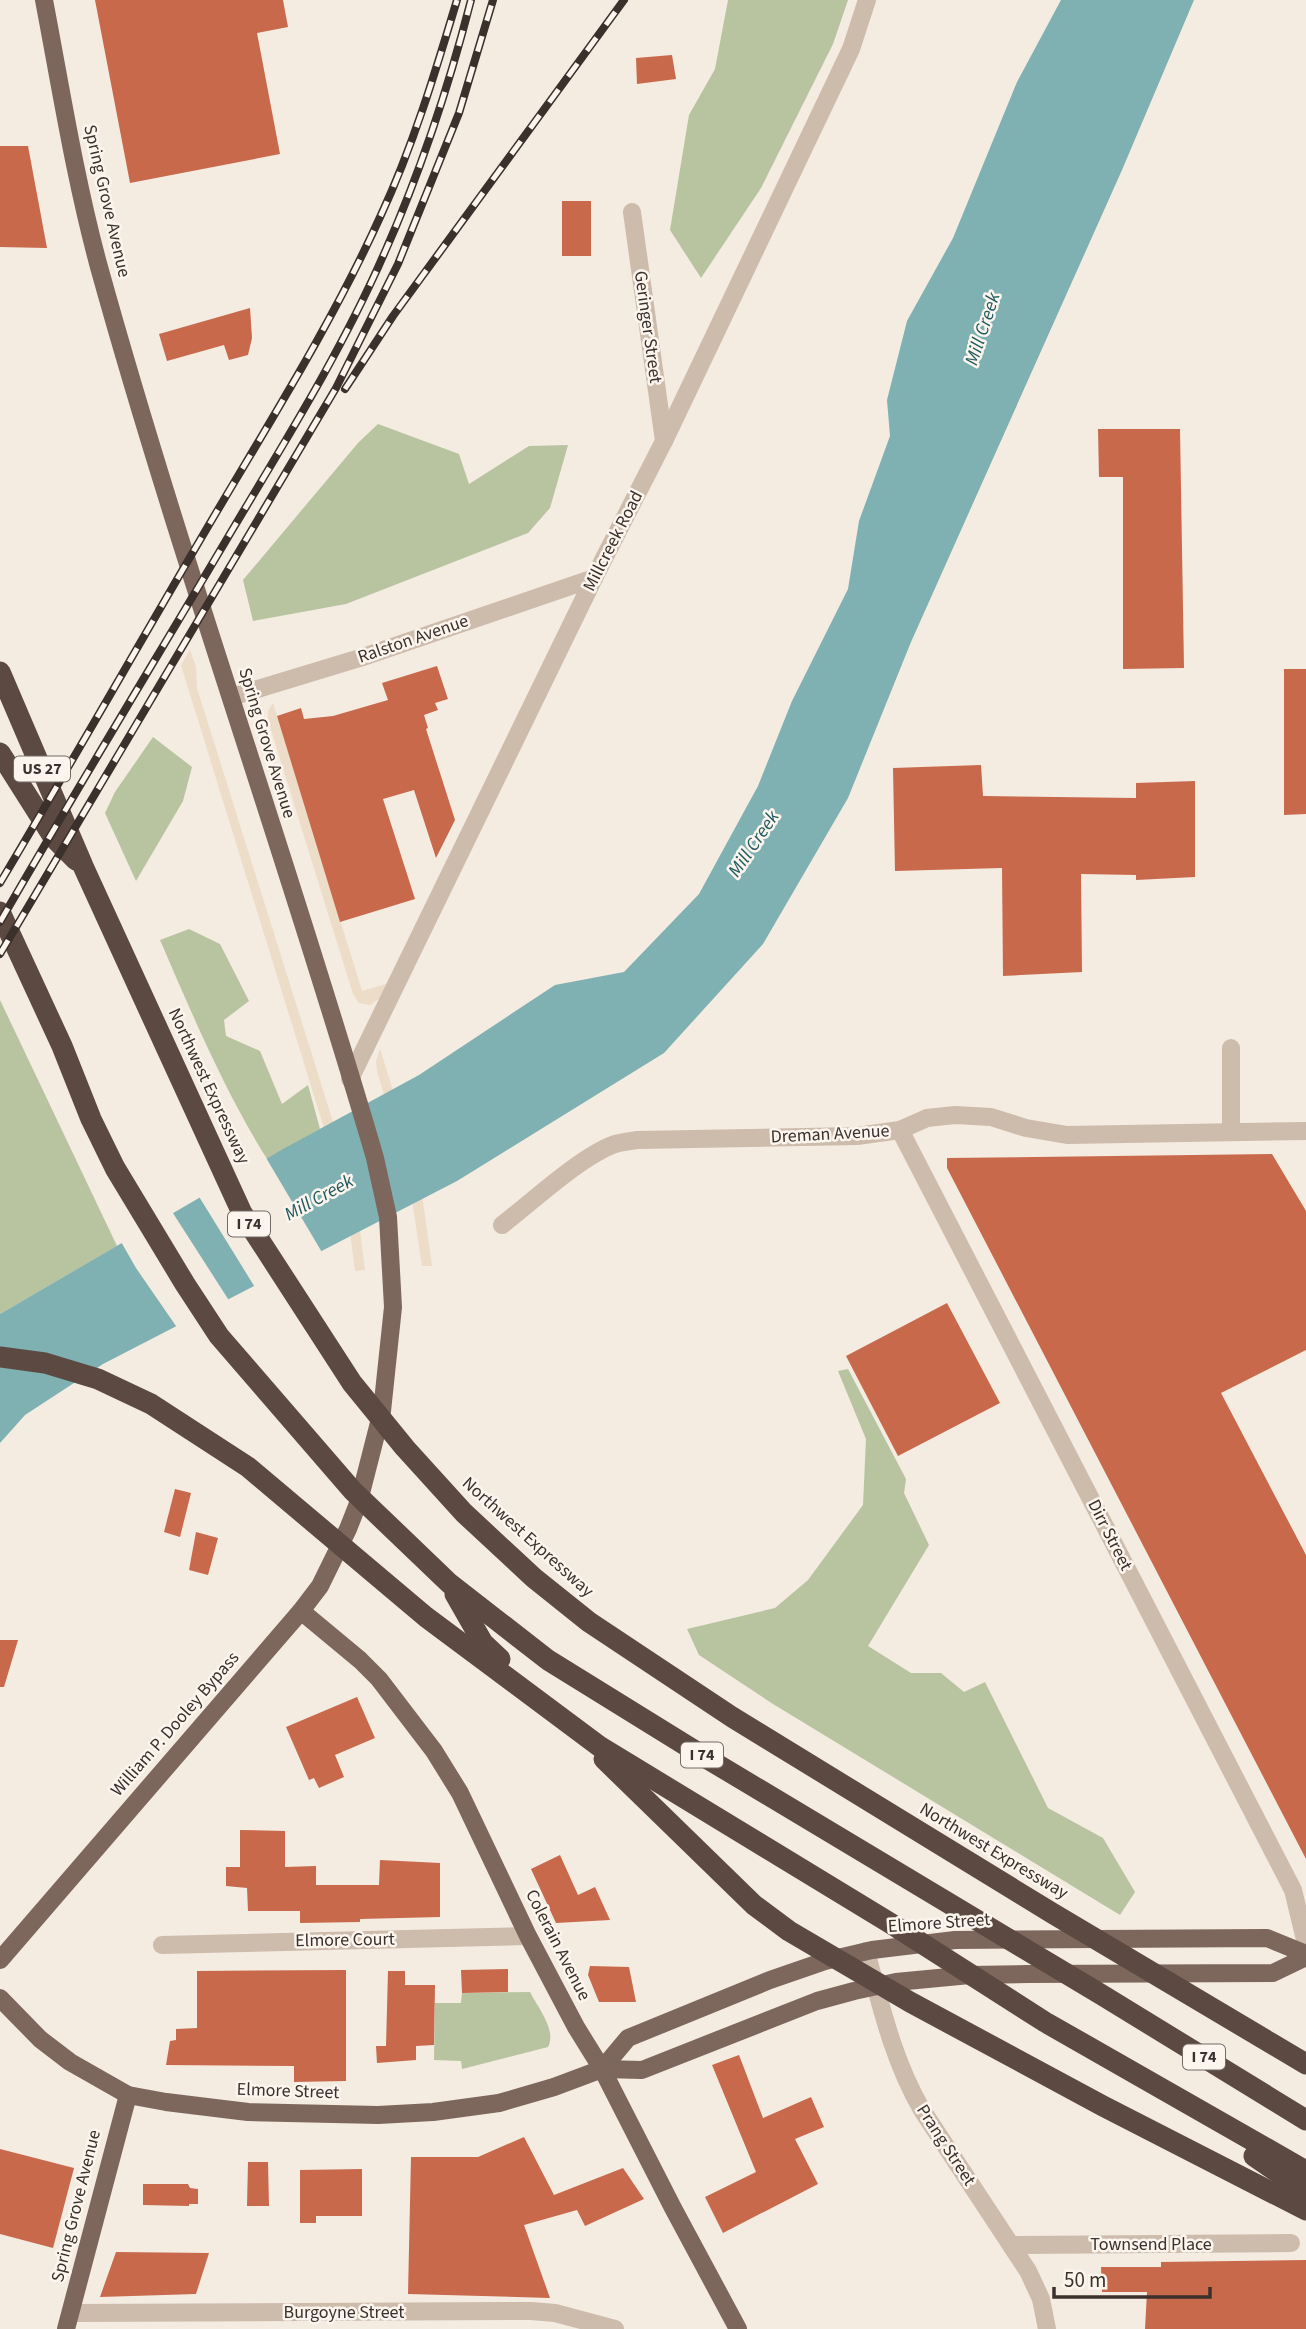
<svg xmlns="http://www.w3.org/2000/svg" width="1306" height="2329" font-family="'Source Sans 3',sans-serif">
  <style>
    .green { fill: #b8c4a0 }
    .plaza { fill: #ecdcc8 }
    .water { fill: #7fb0b2 }
    .pier { fill: #f4ebe1 }
    .building { fill: #c8694b }
    .lines { fill: none; stroke-linecap: round; stroke-linejoin: round }
    .minor { stroke: #cdbbac; stroke-width: 18 }
    .major { stroke: #7d675c; stroke-width: 18 }
    .highway { stroke: #5c4a42; stroke-width: 21 }
    .rail-casing { stroke: #3b302b; stroke-width: 8 }
    .rail { stroke: #fbf5ee; stroke-width: 5; stroke-dasharray: 16; stroke-linecap: butt }
    .labels { text-anchor: middle; dominant-baseline: central; stroke-width: 5; stroke-linejoin: round; paint-order: stroke }
    .shield { fill: #fbf5ee; stroke: #756b66; stroke-width: 2 }
    .shield-label { font-size: 16px; font-weight: bold; fill: #3b302b }
    .street-label { font-size: 18px; fill: #3b302b; stroke: #fbf5ee }
    .water-label { font-size: 19px; font-style: italic; fill: #1f5a5e; stroke: #fbf5ee }
  </style>
  <rect width="100%" height="100%" fill="#f4ebe1"/>
  <g class="green">
    <polygon points="728,0 848,0 833,44 761,188 701,278 670,230 689,115 715,69"/>
    <polygon points="378,424 459,454 469,484 529,446 568,445 550,508 528,533 346,604 253,621 243,580 358,443"/>
    <polygon points="153,737 192,767 183,801 136,881 105,813 115,792"/>
    <path d="M189 929 220 944 249 1001 224 1020 226 1036 260 1051 282 1104 308 1085 320 1129 267 1159C224 1090 192 1014 160 940Z"/>
    <polygon points="0,1000 117,1246 0,1314"/>
    <polygon points="848,1369 906,1479 904,1493 929,1545 868,1646 911,1673 941,1673 964,1692 985,1682 1048,1808 1103,1838 1135,1892 1120,1915 773,1704 699,1655 687,1629 775,1608 808,1580 863,1505 866,1439 838,1371"/>
    <path d="M530 1992C538 2008 557 2030 548 2047L462 2069 461 2061 434 2060 435 2003H461L462 1993Z"/>
  </g>
  <g class="plaza">
    <polygon points="190,650 196,667 197,688 344,1157 358,1214 365,1270 355,1271 349,1224 337,1170 181,665"/>
    <polygon points="273,703 362,991 386,984 380,998 370,1005 359,1003 353,994 268,720 268,711"/>
    <polygon points="380,1049 412,1151 422,1195 432,1266 422,1266 409,1180 377,1071 376,1061"/>
  </g>
  <polygon class="water" points="1061,0 1194,0 1122,170 911,642 848,798 763,944 664,1053 457,1181 103,1364 25,1415 0,1443 0,1314 283,1149 419,1075 555,985 624,972 699,894 758,786 792,701 848,589 859,521 890,436 887,400 907,321 953,238 1017,82"/>
  <g class="pier">
    <polygon points="265,1156 323,1254 256,1289 198,1195"/>
    <polygon points="171,1210 230,1302 178,1329 136,1268 120,1240"/>
  </g>
  <g class="building">
    <polygon points="95,0 283,0 288,27 257,33 280,154 130,183"/>
    <polygon points="672,55 676,79 637,84 636,58"/>
    <polygon points="0,146 28,146 47,248 0,247"/>
    <rect x="562" y="201" width="29" height="55"/>
    <polygon points="250,308 252,338 248,355 229,360 224,345 167,361 159,334"/>
    <polygon points="1098,429 1180,429 1184,668 1123,669 1123,477 1099,477"/>
    <polygon points="437,666 448,699 435,703 438,710 424,715 428,728 426,729 455,820 436,858 414,790 383,799 415,899 340,922 277,716 301,708 304,719 333,716 388,700 382,683"/>
    <polygon points="1284,669 1306,669 1306,814 1284,815"/>
    <polygon points="981,765 983,796 1136,798 1136,783 1195,781 1195,877 1136,880 1136,875 1081,874 1082,972 1003,976 1002,868 895,871 893,768"/>
    <polygon points="1272,1154 1306,1211 1306,1350 1221,1393 1306,1555 1306,1859 947,1168 947,1158"/>
    <polygon points="947,1303 1000,1403 898,1456 846,1356"/>
    <polygon points="175,1489 191,1493 180,1537 164,1532"/>
    <polygon points="196,1532 218,1538 208,1575 189,1570"/>
    <polygon points="0,1640 18,1640 4,1687 0,1687"/>
    <polygon points="357,1697 375,1738 335,1755 344,1777 319,1788 314,1778 309,1780 286,1727"/>
    <polygon points="240,1830 285,1831 285,1867 316,1866 316,1885 379,1885 380,1860 440,1863 440,1917 360,1919 360,1922 300,1923 300,1911 248,1911 247,1888 226,1886 226,1867 240,1867"/>
    <polygon points="560,1855 578,1895 595,1887 610,1920 556,1923 531,1869"/>
    <polygon points="590,1966 629,1967 636,2002 599,2002 588,1975"/>
    <polygon points="508,1969 508,1992 462,1993 461,1970"/>
    <polygon points="346,1970 346,2081 294,2082 294,2066 166,2065 170,2041 176,2040 176,2029 197,2028 197,1971"/>
    <polygon points="388,1971 405,1971 405,1985 435,1985 434,2045 416,2046 416,2060 377,2063 376,2046 386,2046"/>
    <polygon points="739,2055 763,2118 811,2097 824,2127 795,2139 818,2184 723,2233 705,2197 756,2172 712,2065"/>
    <polygon points="524,2137 554,2195 623,2168 644,2199 585,2226 577,2210 524,2225 550,2298 408,2294 411,2157 478,2157"/>
    <polygon points="0,2149 74,2168 53,2248 0,2234"/>
    <polygon points="248,2162 268,2162 269,2206 247,2206"/>
    <polygon points="362,2169 362,2216 316,2216 316,2223 300,2223 300,2170"/>
    <polygon points="143,2184 188,2184 190,2188 198,2189 198,2204 189,2204 189,2206 143,2205"/>
    <polygon points="116,2252 209,2253 196,2294 100,2297"/>
    <polygon points="1306,2260 1306,2329 1145,2329 1147,2292 1102,2292 1101,2267 1161,2267 1161,2262"/>
  </g>
  <g class="lines">
    <g class="minor">
      <polyline points="632,212 664,441"/>
      <polyline points="231,697 363,657 594,578"/>
      <polyline points="350,1079 594,578 664,441 851,49 867,0"/>
      <polyline points="900,1130 1293,1890 1306,1944"/>
      <polyline points="1231,1131 1231,1048"/>
      <path d="M502 1225C532 1202 581 1156 615 1144 622 1142 630 1141 637 1140L857 1136 900 1130 927 1118 955 1115 991 1117 1026 1128 1067 1135 1306 1131"/>
      <polyline points="162,1945 528,1936"/>
      <path d="M866 1951C881 2006 893 2060 922 2110L1028 2271 1041 2299 1047 2329"/>
      <polyline points="1011,2245 1291,2243"/>
      <polyline points="71,2313 531,2311 555,2313 615,2329"/>
    </g>
    <g class="major">
      <polyline points="301,1611 360,1660 379,1679 434,1751 460,1793 528,1936 576,2027 602,2069 673,2208 738,2329"/>
      <path d="M0 1960 301 1611 320 1586 348 1529 359 1501 382 1411 393 1307 388 1217 375 1158C288 859 182 566 99 267 75 179 61 89 44 0"/>
      <polyline points="0,1998 40,2039 70,2062 128,2095 166,2102 248,2112 378,2115 433,2112 499,2103 554,2087 602,2069 642,2070 817,2001 854,1991 896,1982 970,1975 1028,1974 1273,1973 1306,1957"/>
      <polyline points="602,2069 628,2038 770,1980 825,1961 872,1950 955,1940 1267,1938 1306,1954"/>
      <polyline points="66,2329 128,2095"/>
    </g>
    <g class="highway">
      <polyline points="0,672 83,866 242,1213 352,1383 405,1448 464,1513 534,1578 589,1622 732,1717 1052,1913 1306,2064"/>
      <polyline points="0,753 54,838 76,860"/>
      <polyline points="0,912 62,1046 91,1119 115,1168 185,1284 219,1336 353,1491 449,1583 548,1660 708,1759 1102,1995 1306,2120"/>
      <polyline points="0,1357 45,1363 98,1379 151,1404 248,1467 426,1617 599,1746 890,1923 1045,2022 1306,2171"/>
      <polyline points="455,1594 483,1643 500,1659"/>
      <polyline points="604,1759 754,1905 789,1931 910,2002 1103,2106 1306,2210"/>
      <polyline points="1254,2156 1306,2192"/>
    </g>
    <g class="rail-casing">
      <g id="rail">
        <polyline points="345,389 393,316 624,0"/>
        <path d="M0 883C69 767 135 651 203 535 265 429 331 326 381 215 413 146 435 73 457 0"/>
        <path d="M0 922C76 790 156 659 234 527 287 438 342 350 384 254 420 173 449 86 471 0"/>
        <polyline points="0,954 336,388 398,264 459,113 493,0"/>
      </g>
    </g>
    <use href="#rail" class="rail"/>
  </g>
  <g class="labels">
    <g class="shield">
      <rect x="14" y="756.5" width="56" height="25" rx="5"/>
      <rect x="228" y="1211.5" width="42" height="25" rx="5"/>
      <rect x="681" y="1742.5" width="42" height="25" rx="5"/>
      <rect x="1183" y="2044.5" width="42" height="25" rx="5"/>
    </g>
    <g class="shield-label">
      <text x="42" y="769">US 27</text>
      <text x="249" y="1224">I 74</text>
      <text x="702" y="1755">I 74</text>
      <text x="1204" y="2057">I 74</text>
    </g>
    <g class="street-label">
      <text transform="translate(107 201) rotate(77)">Spring Grove Avenue</text>
      <text transform="translate(648 327) rotate(82)">Geringer Street</text>
      <text transform="translate(613 541) rotate(-63)">Millcreek Road</text>
      <text transform="translate(413 639) rotate(-19)">Ralston Avenue</text>
      <text transform="translate(267 743) rotate(73)">Spring Grove Avenue</text>
      <text transform="translate(209 1086) rotate(65)">Northwest Expressway</text>
      <text transform="translate(830 1134) rotate(-3)">Dreman Avenue</text>
      <text transform="translate(1110 1535) rotate(63)">Dirr Street</text>
      <text transform="translate(528 1537) rotate(42)">Northwest Expressway</text>
      <text transform="translate(175 1724) rotate(-49)">William P. Dooley Bypass</text>
      <text transform="translate(994 1851) rotate(31)">Northwest Expressway</text>
      <text transform="translate(939 1923) rotate(-4)">Elmore Street</text>
      <text transform="translate(345 1940) rotate(-1)">Elmore Court</text>
      <text transform="translate(558 1945) rotate(63)">Colerain Avenue</text>
      <text transform="translate(288 2091) rotate(2)">Elmore Street</text>
      <text transform="translate(946 2145) rotate(57)">Prang Street</text>
      <text transform="translate(76 2206) rotate(-76)">Spring Grove Avenue</text>
      <text x="1151" y="2244">Townsend Place</text>
      <text x="344" y="2312">Burgoyne Street</text>
    </g>
    <g class="water-label">
      <text transform="translate(983 329) rotate(-72)">Mill Creek</text>
      <text transform="translate(754 844) rotate(-56)">Mill Creek</text>
      <text transform="translate(319 1198) rotate(-29)">Mill Creek</text>
    </g>
  </g>
  <path d="M1054 2287v10h156v-10" fill="none" stroke="#3b302b" stroke-width="3.5"/>
  <text x="1064" y="2287" font-size="21" fill="#3b302b" stroke="#fbf5ee" stroke-width="5" paint-order="stroke">50 m</text>
</svg>
